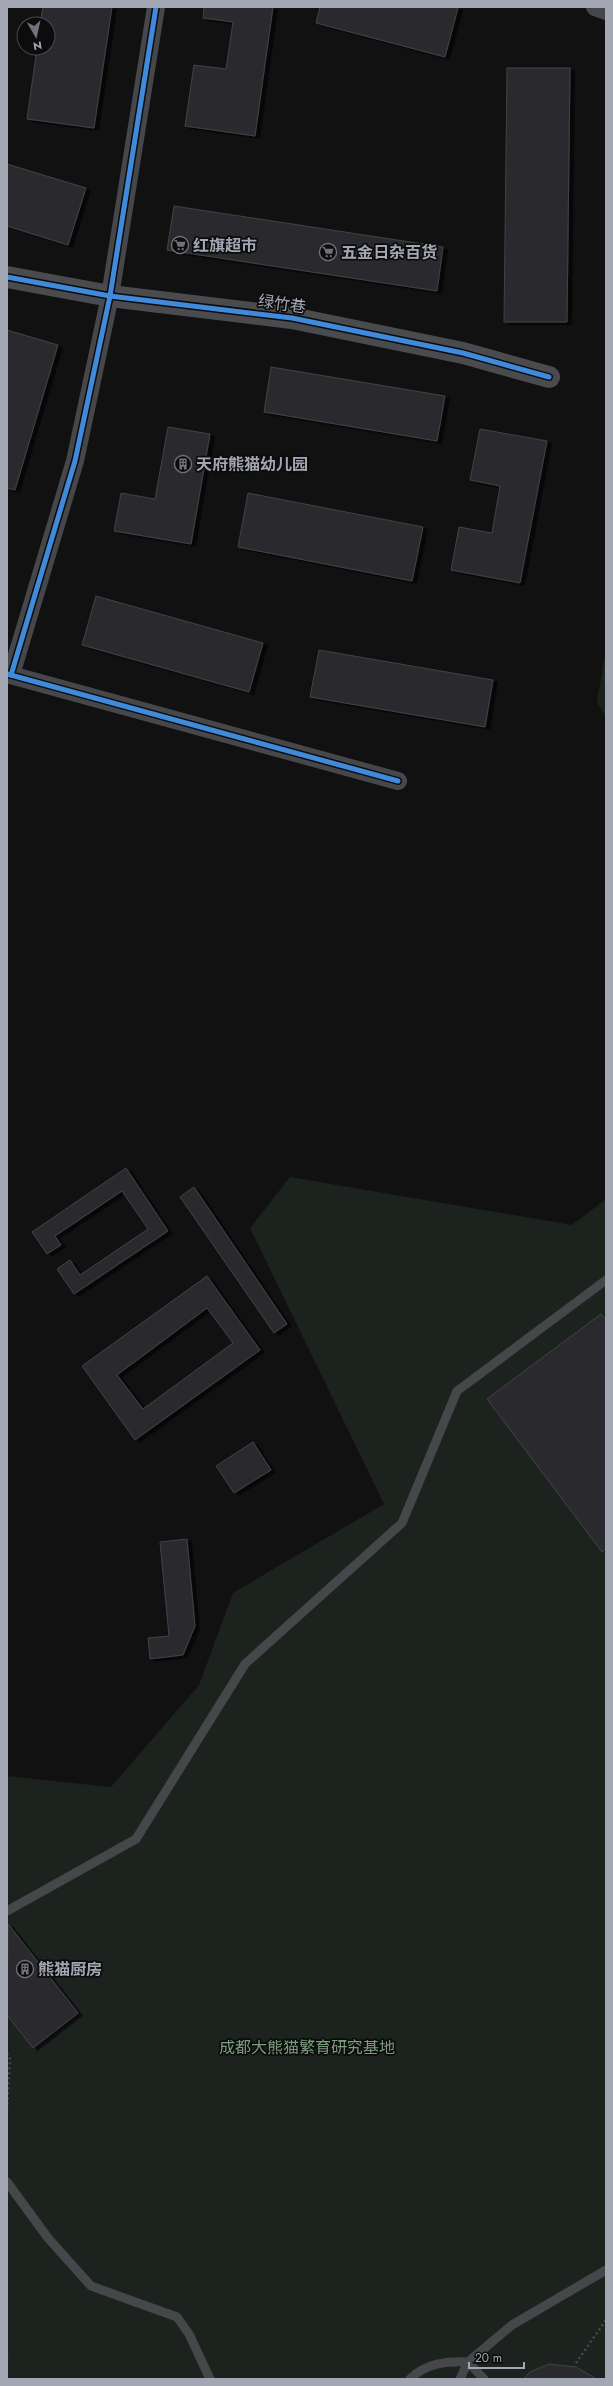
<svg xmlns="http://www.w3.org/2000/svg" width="613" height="2386" font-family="Jost,'Noto Sans SC',sans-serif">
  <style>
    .green { fill: #1c221d }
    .building { fill: #2c2c2d; stroke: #414246; fill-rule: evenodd; filter: url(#shadow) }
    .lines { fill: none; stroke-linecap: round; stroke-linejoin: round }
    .path { stroke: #47494c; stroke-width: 2.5; stroke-dasharray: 2 3; stroke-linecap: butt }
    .lane { stroke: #46474a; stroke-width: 9 }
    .street { stroke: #46474a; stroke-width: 18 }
    .secondary { stroke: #4a4b4e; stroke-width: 22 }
    .cycleway-casing { stroke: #0c0c0d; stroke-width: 8 }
    .cycleway { stroke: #408adc; stroke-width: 5 }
    .labels { text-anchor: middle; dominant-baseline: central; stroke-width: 3.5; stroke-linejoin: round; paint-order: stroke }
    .poi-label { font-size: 16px; font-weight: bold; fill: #a3a7b3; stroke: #0c0c0d; text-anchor: start }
    .street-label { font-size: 16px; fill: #a3a7b3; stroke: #0c0c0d }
    .park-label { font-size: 16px; fill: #7b9d7e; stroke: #0c0c0d }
  </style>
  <defs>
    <filter id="shadow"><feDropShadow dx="4.5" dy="2.5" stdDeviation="0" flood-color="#0009"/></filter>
  </defs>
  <rect width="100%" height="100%" fill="#111112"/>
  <g class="green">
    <polygon points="606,650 606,717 597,702"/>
    <polygon points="290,1177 572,1225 606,1199 606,2379 7,2379 7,1776 111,1787 199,1685 233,1593 384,1504 250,1228"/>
  </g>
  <g class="building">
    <polygon points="43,7 112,7 94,128 27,119 37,48 48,48 48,24 40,24"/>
    <polygon points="204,7 273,7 255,136 185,126 194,65 226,69 233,22 203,18"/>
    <polygon points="320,7 454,7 458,8 445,57 316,23"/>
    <polygon points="507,68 570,68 567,322 504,322"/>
    <polygon points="7,164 86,188 68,245 7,226"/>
    <polygon points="174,206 443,247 437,291 167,250"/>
    <polygon points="7,330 58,345 15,490 7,488"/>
    <polygon points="271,367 445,396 437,441 264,412"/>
    <polygon points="168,427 210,434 191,544 114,531 121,493 155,499"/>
    <polygon points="480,429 547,441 520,583 451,570 459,527 492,533 500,486 470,480"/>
    <polygon points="248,493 423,527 412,581 238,547"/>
    <polygon points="96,596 263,643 249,692 82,645"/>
    <polygon points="319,650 493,680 485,727 310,697"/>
    <polygon points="126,1168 168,1231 74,1294 57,1269 70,1260 80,1275 148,1229 122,1191 55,1236 61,1245 47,1254 32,1232"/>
    <polygon points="194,1187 287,1324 274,1333 180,1197"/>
    <path d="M207 1276 260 1350 135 1440 82 1366ZM207 1308 233 1343 143 1409 117 1375Z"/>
    <polygon points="601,1314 606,1320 606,1549 602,1552 487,1399"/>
    <polygon points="253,1442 271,1470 234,1493 216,1466"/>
    <polygon points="187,1539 195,1626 183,1655 150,1659 148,1638 169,1636 160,1542"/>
    <polygon points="8,1924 78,2013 33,2048 7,2015"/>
    <polygon points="549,2364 576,2367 597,2379 523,2379 530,2372"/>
  </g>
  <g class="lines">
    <g class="path">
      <polyline points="7,2053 10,2059 7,2110"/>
      <polyline points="7,2352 7,2358"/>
      <polyline points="576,2363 606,2320"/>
    </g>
    <g class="lane">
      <polyline points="7,1911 136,1839 245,1664 402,1523 457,1391 606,1280"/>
      <polyline points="7,2182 48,2238 91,2286 177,2317 189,2334 210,2379"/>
      <path d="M410 2379C426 2363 447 2361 468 2362L512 2325 606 2270"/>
      <polyline points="460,2379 468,2362 484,2379"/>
    </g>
    <g class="street">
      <polyline points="595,7 606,11"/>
      <polyline points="7,674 398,781"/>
      <polyline points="11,675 75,461 110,296 156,7"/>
    </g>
    <polyline class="secondary" points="7,277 110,296 292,318 463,353 549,377"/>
    <g class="cycleway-casing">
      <g id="cycleway">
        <polyline points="7,277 110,296 292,318 463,353 549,377"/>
        <polyline points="7,674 398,781"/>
        <polyline points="11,675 75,461 110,296 156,7"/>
      </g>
    </g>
    <use href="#cycleway" class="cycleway"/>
  </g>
  <defs>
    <g id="supermarket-ring" transform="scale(0.9)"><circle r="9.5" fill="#0c0c0d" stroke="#70727b" stroke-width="1.5"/><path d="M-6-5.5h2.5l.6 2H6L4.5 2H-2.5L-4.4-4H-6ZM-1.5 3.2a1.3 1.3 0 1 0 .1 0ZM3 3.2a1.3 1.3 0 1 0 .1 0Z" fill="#70727b"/></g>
    <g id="building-ring" transform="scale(0.9)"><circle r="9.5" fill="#0c0c0d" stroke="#70727b" stroke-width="1.5"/><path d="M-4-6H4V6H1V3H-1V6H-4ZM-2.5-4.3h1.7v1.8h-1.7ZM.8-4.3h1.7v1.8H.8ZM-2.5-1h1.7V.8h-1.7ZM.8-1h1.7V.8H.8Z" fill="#70727b"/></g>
  </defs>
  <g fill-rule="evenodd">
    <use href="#supermarket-ring" x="180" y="245"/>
    <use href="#supermarket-ring" x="328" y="252"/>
    <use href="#building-ring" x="183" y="464"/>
    <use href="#building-ring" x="25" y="1969"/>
  </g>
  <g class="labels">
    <g class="poi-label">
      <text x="193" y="245">红旗超市</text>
      <text x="341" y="252">五金日杂百货</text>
      <text x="196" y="464">天府熊猫幼儿园</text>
      <text x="38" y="1969">熊猫厨房</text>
    </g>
    <g class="street-label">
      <text transform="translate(282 304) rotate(8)">绿竹巷</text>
    </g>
    <g class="park-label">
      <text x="307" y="2047">成都大熊猫繁育研究基地</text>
    </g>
  </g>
  <rect width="613" height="2386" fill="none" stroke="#a3a7b3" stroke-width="16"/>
  <g transform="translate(36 36) rotate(171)"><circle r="19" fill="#0c0c0d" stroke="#484a4f"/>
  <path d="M0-3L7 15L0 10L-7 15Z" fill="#70727b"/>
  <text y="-6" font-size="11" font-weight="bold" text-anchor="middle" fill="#a3a7b3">N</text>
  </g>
  <path d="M469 2362v6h55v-6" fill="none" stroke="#a3a7b3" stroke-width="2"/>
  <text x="475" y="2362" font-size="12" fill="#a3a7b3" stroke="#0c0c0d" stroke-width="3" paint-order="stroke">20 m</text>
</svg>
